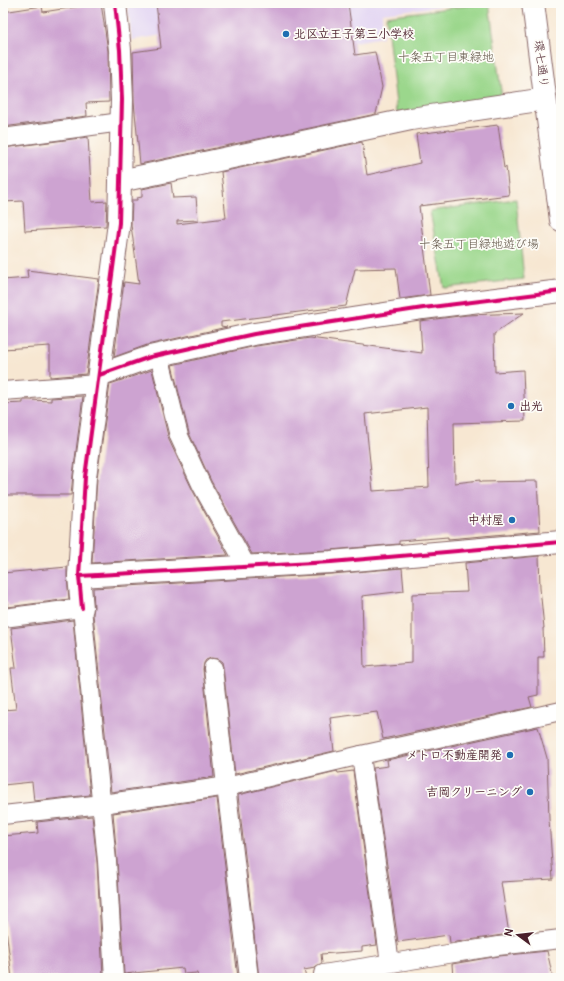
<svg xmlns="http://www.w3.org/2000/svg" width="564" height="981" font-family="Pangolin,'Klee One',sans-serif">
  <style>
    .built { fill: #e2d4f3 }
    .green { fill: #9bd78c; stroke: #727b5c }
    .building { fill: #cda3d1; fill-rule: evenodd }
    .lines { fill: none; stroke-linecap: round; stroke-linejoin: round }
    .service-casing { stroke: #876565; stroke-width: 20 }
    .minor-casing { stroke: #876565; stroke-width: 24 }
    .primary-casing { stroke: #876565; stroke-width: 24 }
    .service { stroke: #fff; stroke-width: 18 }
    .minor { stroke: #fff; stroke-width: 22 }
    .primary { stroke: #fff; stroke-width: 22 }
    .cycleway-casing { stroke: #fdfcf7; stroke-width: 6 }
    .cycleway { stroke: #d6006c; stroke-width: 4 }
    .poi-dot { fill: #1f6fb2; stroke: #fdfcf7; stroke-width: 1.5 }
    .labels { text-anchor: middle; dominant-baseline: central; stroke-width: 3.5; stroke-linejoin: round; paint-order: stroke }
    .poi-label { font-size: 12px; font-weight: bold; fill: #4a1f2b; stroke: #fdfcf7; text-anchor: end }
    .park-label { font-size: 12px; fill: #625648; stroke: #fdfcf7 }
    .street-label { font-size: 12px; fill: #4a1f2b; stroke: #fdfcf7 }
  </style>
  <rect width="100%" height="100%" fill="#fdfcf7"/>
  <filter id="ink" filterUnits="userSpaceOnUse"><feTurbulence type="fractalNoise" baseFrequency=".025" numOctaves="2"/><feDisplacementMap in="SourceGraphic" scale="8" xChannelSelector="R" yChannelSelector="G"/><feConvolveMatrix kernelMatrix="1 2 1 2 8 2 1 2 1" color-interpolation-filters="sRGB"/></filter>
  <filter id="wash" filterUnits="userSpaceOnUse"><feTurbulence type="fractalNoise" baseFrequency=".012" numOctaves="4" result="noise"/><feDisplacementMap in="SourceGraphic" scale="16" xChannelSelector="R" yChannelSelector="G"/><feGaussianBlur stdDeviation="0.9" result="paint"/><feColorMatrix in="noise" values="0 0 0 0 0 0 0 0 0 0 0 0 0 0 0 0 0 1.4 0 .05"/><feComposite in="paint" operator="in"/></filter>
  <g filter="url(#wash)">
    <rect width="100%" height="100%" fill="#f7e7d2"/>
    <polygon class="built" points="127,3 469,3 382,13 383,37 194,70 188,31 132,40"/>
    <g class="green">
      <polygon points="489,3 502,98 397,113 386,16"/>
      <polygon points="516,199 524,279 444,288 430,211"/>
    </g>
    <g id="blocks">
      <g class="building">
        <polygon points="101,3 108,51 109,102 86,103 87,116 3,127 3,12 42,6 43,12"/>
        <polygon points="156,3 348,3 355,55 375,52 382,87 376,114 140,164 134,102 133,52 161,48"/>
        <polygon points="498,125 504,168 506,167 509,195 419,206 430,295 400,299 396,268 355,269 346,306 221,322 221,326 227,327 147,345 114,357 124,282 139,284 131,225 132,200 137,200 137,198 142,197 142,189 171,183 173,198 196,197 198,220 177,221 177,224 226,218 221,172 362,142 367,175 420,163 416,134 449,130 449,131"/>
        <polygon points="88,137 92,202 107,201 106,226 25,231 23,201 3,202 3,148"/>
        <polygon points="27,270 99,279 86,374 50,377 50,346 3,349 3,280 28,278"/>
        <path d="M524 313 494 334 495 372 523 370 525 421 454 423 455 483 480 480V482L537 481 540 531 448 539V537L399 541V544L330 550 252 554 211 481 189 433 172 365 256 346 310 338 422 353 420 321 467 315ZM427 407 429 487 373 491 365 414Z"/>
        <polygon points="152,370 169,440 193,491 228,555 92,563 97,478 110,384"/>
        <polygon points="83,396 73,475 71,495 3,495 3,404 23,403 23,400 30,400 51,401 51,398"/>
        <polygon points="539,556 540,588 544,628 543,628 544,657 538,657 538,695 529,697 532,707 383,739 377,712 330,718 334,751 235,774 223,667 222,662 218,659 211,658 206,660 204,663 203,669 214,777 111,792 93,614 94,607 93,588 332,574 402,568 404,591 362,596 364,667 412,663 412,594 467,592 465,563"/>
        <polygon points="67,567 67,577 69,599 8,607 8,603 3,604 3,573"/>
        <polygon points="73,620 90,795 34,801 32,782 3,785 3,710 16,709 11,668 16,668 11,628"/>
        <polygon points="538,727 547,758 549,819 553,879 501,882 509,934 450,943 449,935 398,942 373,768 388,766 387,760"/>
        <polygon points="337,771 338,773 353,771 377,945 362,947 362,951 321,954 322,963 316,966 315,968 304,970 306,978 259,978 238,795"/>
        <polygon points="217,798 238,978 198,978 197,973 184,974 183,968 124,974 117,860 113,813"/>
        <polygon points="92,816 97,862 103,977 92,978 12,978 5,920 3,921 3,836 38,833 37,822"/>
        <polygon points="547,951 553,978 453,978 452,964 499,956"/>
      </g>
    </g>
  </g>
  <g filter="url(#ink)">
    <use href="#blocks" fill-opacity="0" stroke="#876565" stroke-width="1"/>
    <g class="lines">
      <g class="service-casing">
        <g id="service">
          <polyline points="3,138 121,122"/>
          <polyline points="159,355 179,436 202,486 247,567"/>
          <polyline points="3,391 97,384"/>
          <polyline points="3,618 82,608 107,861 114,978"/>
          <polyline points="213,668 226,786 249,978"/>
          <polyline points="361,755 390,963"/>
          <polyline points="3,815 102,804 235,785 361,755 561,711"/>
          <polyline points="324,978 323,974 498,946 561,939"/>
        </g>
      </g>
      <g class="minor-casing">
        <g id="minor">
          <polyline points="120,181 411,119 545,99"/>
          <polyline points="99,375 150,357 254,334 423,308 561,291"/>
          <polyline points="79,576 331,562 561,542"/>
          <polyline points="82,608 79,576 85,477 119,223 122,100 120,50 115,3"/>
        </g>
      </g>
      <g class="primary-casing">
        <polyline id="primary" points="533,3 561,220"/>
      </g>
      <use href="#service" class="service"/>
      <use href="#minor" class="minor"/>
      <use href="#primary" class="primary"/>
      <g class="cycleway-casing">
        <g id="cycleway">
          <polyline points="99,375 150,357 254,334 423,308 561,291"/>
          <polyline points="79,576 331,562 561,542"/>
          <polyline points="82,608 79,576 85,477 119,223 122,100 120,50 115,3"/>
        </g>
      </g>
      <use href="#cycleway" class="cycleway"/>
    </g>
  </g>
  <g class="poi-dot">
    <circle cx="286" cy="34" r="4"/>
    <circle cx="511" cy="406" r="4"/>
    <circle cx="512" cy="520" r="4"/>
    <circle cx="510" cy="755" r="4"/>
    <circle cx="530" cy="792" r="4"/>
  </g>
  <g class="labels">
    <g class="poi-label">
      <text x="294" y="34" text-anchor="start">北区立王子第三小学校</text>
      <text x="519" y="406" text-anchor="start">出光</text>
      <text x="504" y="520">中村屋</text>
      <text x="502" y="755">メトロ不動産開発</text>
      <text x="522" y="792">吉岡クリーニング</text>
    </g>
    <g class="park-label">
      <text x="446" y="57">十条五丁目東緑地</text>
      <text x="479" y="244">十条五丁目緑地遊び場</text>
    </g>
    <g class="street-label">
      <text transform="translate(541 64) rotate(83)">環七通り</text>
    </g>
  </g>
  <rect width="564" height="981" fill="none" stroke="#fdfcf7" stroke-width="16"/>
  <g transform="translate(518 935) rotate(285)" stroke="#fdfcf7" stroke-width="3" paint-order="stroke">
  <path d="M0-3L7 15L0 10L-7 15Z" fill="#4a1f2b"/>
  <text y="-6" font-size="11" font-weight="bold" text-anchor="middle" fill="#4a1f2b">N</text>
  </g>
</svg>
